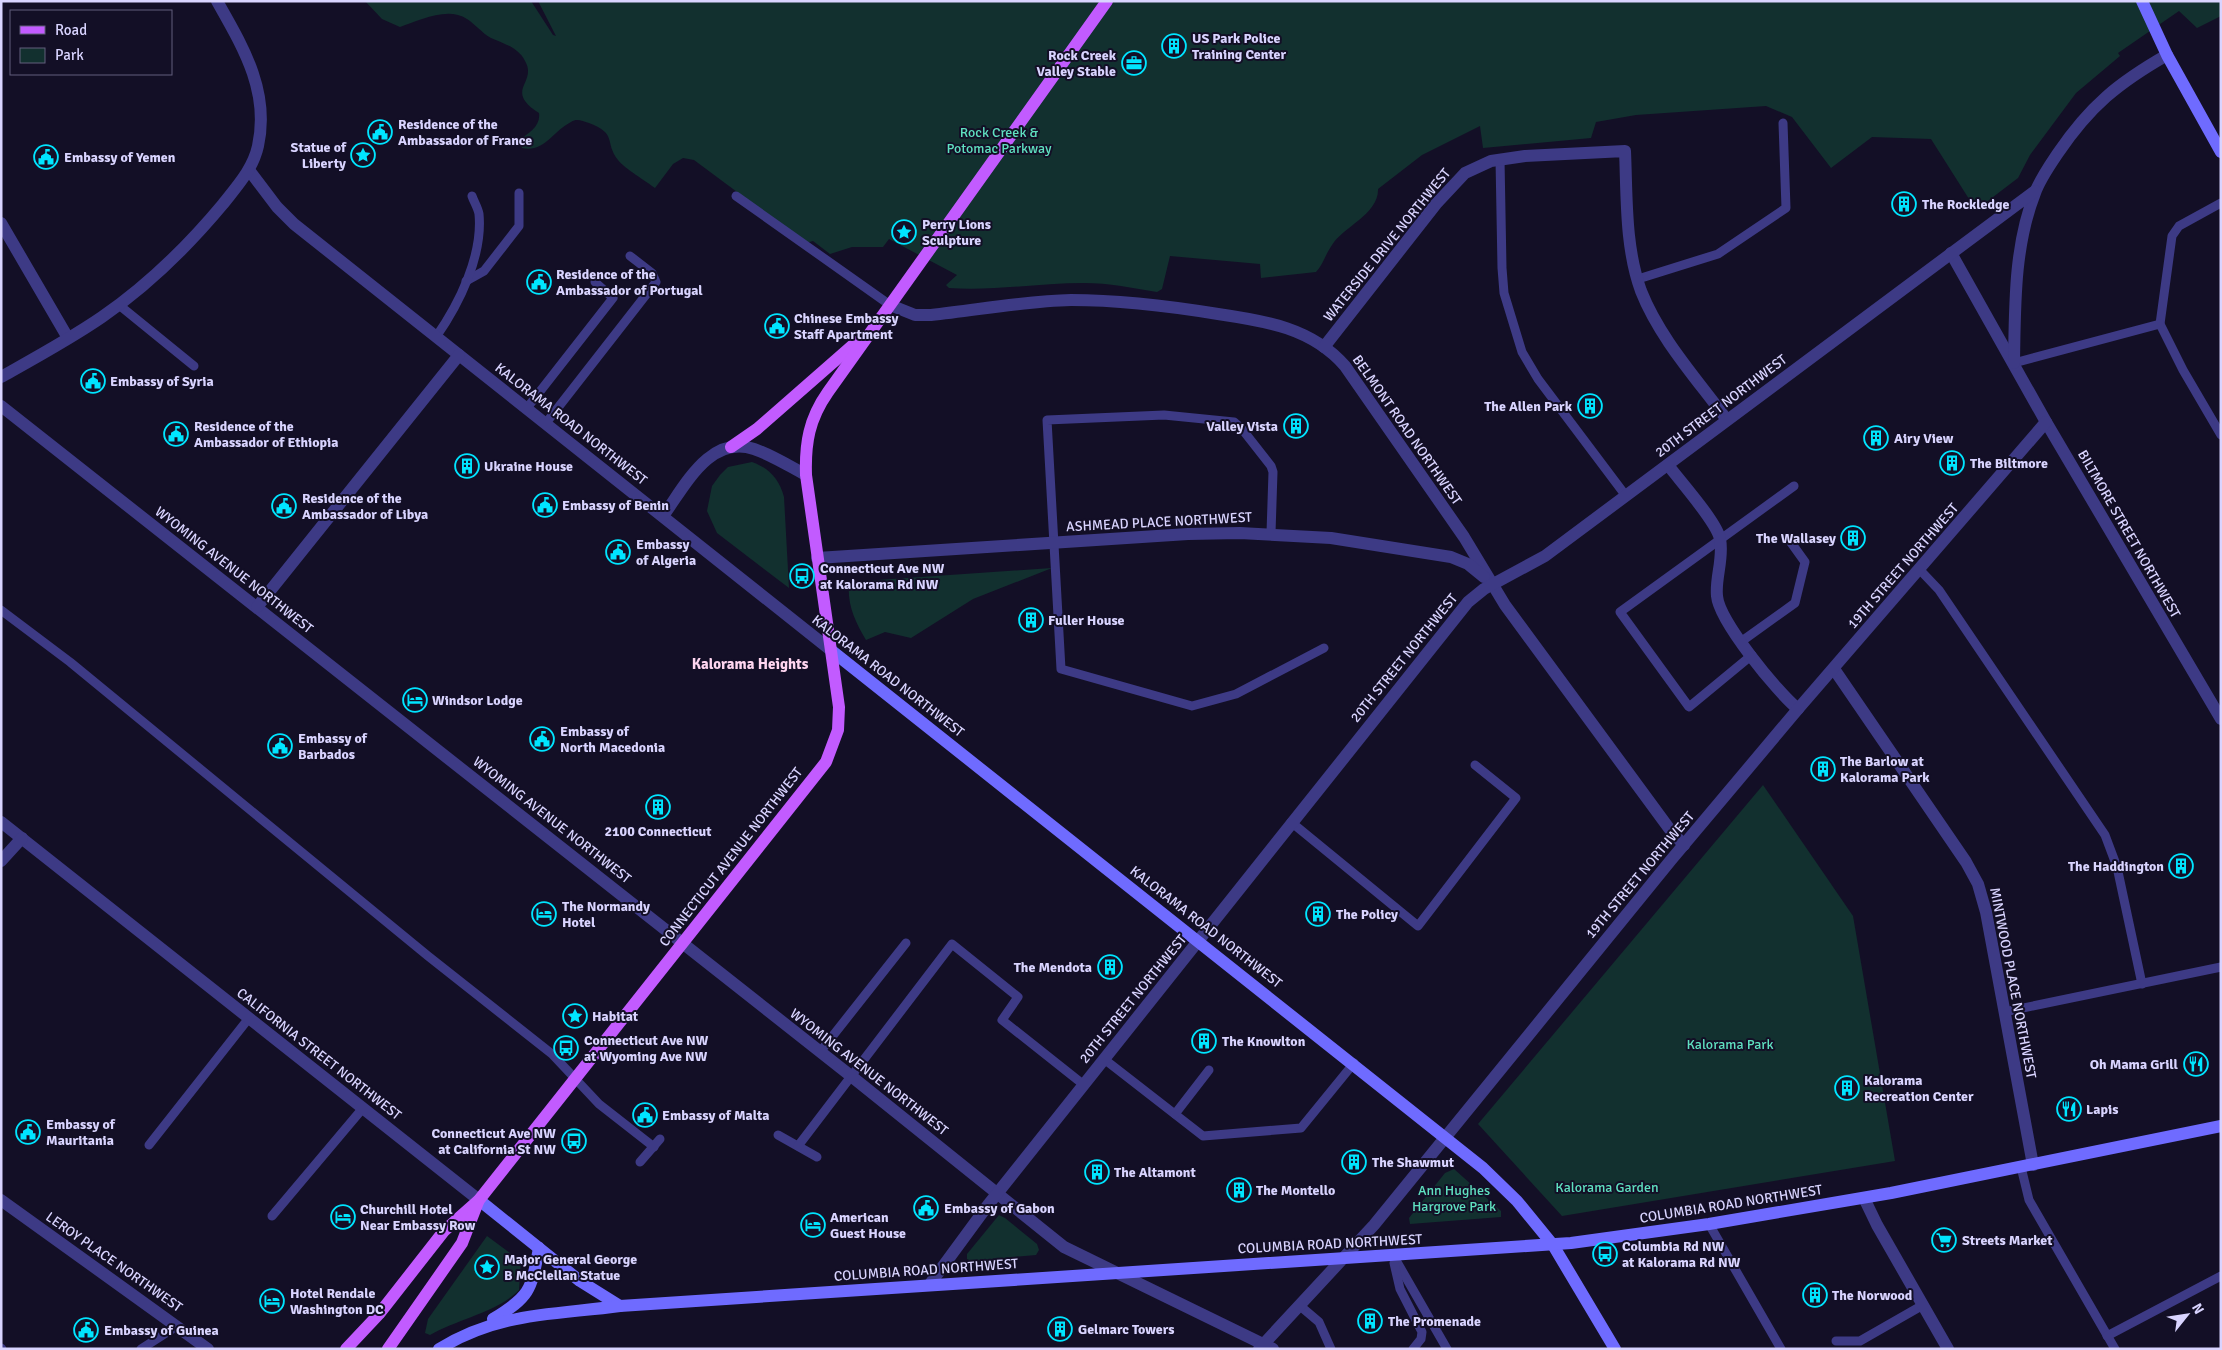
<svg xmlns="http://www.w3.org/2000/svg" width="2222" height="1350" font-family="Signika,sans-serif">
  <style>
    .green { fill: #12302f }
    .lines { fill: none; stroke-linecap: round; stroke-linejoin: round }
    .lane { stroke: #3d3a85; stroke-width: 9 }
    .street { stroke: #3d3a85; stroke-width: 12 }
    .secondary { stroke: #6f6bff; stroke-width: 12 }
    .primary { stroke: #c25bff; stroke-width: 12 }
    .labels { text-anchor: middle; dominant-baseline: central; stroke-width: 4; stroke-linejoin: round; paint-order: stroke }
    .poi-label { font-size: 14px; font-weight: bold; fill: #d9d4ff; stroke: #130f26; text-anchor: start }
    .park-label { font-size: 14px; fill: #5fe0c0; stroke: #130f26 }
    .street-label { font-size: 14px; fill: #d9d4ff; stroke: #130f26 }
    .neighbourhood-label { font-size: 15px; font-weight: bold; fill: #ffd6f0; stroke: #130f26 }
  </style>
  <rect width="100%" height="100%" fill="#130f26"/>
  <g class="green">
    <path d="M365 1H531L553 35 556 36 538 1H2221V16L2197 28 2179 11 2118 53 2120 56 2076 93 2030 155 2018 178 1976 210 1931 139 1872 137 1831 168 1792 117 1766 106 1636 115 1596 122 1591 138 1483 148 1480 126 1422 155 1378 189C1379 214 1343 227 1332 245 1325 255 1324 263 1316 272L1261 278 1260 264 1170 256 1162 289 1157 292C1133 288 1109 283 1084 283 1039 283 994 291 949 288L946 285 957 275 889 239 883 247H852L830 254 813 241 806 243 694 160 683 158 673 164 655 188C646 181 625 169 618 160 604 142 618 134 589 123 582 121 577 118 571 122 553 131 544 153 522 148L519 140C529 133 541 126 539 113 503 90 538 83 525 61 518 47 504 44 491 38 482 33 475 24 467 19 447 6 419 21 400 27L382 19Z"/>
    <path d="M752 462C769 468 779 479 784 497L789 588 717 533 707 511 712 486 720 475 728 467Z"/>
    <path d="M1052 568 973 599 911 638 885 632 866 640C855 621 847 605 849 582Z"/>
    <polygon points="1763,785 1853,916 1895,1161 1562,1216 1478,1124"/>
    <polygon points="1454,1169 1501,1211 1501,1217 1410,1224 1409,1218 1445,1173"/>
    <polygon points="999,1215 1005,1218 1037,1244 1039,1250 1036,1255 971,1261 967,1259 967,1254"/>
    <path d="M487 1236 521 1261 519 1290C498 1312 458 1319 430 1335L425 1333 428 1319Z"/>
  </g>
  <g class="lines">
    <g class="lane">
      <polyline points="1500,159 1502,268 1504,293 1522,352 1538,379 1626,496"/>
      <polyline points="736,196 890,305"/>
      <polyline points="2221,203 2179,226 2172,236 2160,324 2183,370 2221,435"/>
      <polyline points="1638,279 1718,254 1786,208 1783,123"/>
      <polyline points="466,281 484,271 519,226 519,193"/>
      <polyline points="119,305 194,366"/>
      <path d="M436 337C459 304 483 256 479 214 478 208 474 202 472 196"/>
      <polyline points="2014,363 2160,324"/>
      <polyline points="527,408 613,298 595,282"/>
      <polyline points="546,423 656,282 652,273 630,256"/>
      <polyline points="1271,533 1273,472 1271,466 1242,429 1234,422 1164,415 1047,420 1061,669 1192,706 1236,694 1324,648"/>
      <polyline points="1920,570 1939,590 2105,835 2117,867 2142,984"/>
      <polyline points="1,610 70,662 428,956 552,1054 599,1104 654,1147"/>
      <polyline points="1742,641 1795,603 1805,562 1787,537"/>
      <polyline points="1752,655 1689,707 1620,612 1794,486"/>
      <polyline points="1291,822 1418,926 1516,798 1475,765"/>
      <polyline points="2004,1012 2221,967"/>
      <polyline points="820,1052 906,943"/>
      <polyline points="1104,1059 1203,1136 1301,1128 1354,1063"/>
      <polyline points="1175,1114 1209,1070"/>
      <polyline points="778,1135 817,1157"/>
      <polyline points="149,1145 249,1018"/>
      <polyline points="798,1146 952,944 1018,997 1002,1020 1084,1085"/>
      <polyline points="640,1162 660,1139"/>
      <polyline points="2021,1167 2029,1200 2115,1349"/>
      <polyline points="272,1216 363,1108"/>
      <polyline points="1709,1224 1781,1349"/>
      <polyline points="1393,1255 1447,1349"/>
      <polyline points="1394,1263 1400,1289 1422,1332 1421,1339 1413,1349"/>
      <polyline points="1299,1305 1319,1322 1331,1349"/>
      <polyline points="2107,1336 2221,1276"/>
      <polyline points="1836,1341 1860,1341 1923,1305"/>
      <polyline points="1,1348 2,1349"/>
      <polyline points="141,1349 177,1326"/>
    </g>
    <g class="street">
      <polyline points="249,170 277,207 294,224 832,651"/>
      <polyline points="1,223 68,338"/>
      <polyline points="1951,253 2046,422 2221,719"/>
      <path d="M890 305 915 315H931C978 310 1025 301 1071 300 1121 300 1169 306 1218 314 1266 321 1312 328 1345 366L1464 537 1505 605 1671 831 1684 845"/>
      <path d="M1324 347 1436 204 1465 173 1491 161 1525 156 1625 151C1627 197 1625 247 1641 291 1660 339 1697 379 1727 420"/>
      <path d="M2014 363C2015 306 2014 246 2035 193 2040 179 2050 165 2058 153 2090 106 2118 83 2167 55"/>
      <path d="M1 377C35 358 70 339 102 317 147 286 188 246 223 204 237 186 253 169 258 146 270 91 243 47 217 1"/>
      <polyline points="1,406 851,1076 1064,1247 1273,1349"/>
      <path d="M1668 465C1680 481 1717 522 1720 539 1724 558 1715 578 1717 596 1719 621 1778 693 1798 709"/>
      <path d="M663 516C685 486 710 434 754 449 772 455 789 466 806 475"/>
      <polyline points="817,558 1188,534 1240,533 1331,538 1451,557 1468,564 1484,577"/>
      <polyline points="257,607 459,355"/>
      <polyline points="1834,669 1966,862 1978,884 1986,912 2033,1165"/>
      <polyline points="1,822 479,1200"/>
      <polyline points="1,861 22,838"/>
      <polyline points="1864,1198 1877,1225 1948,1349"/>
      <polyline points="1,1200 208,1349"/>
      <polyline points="930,1284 988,1205 1468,602 1484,589 1545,556 2035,191"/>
      <polyline points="1259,1349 1374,1225 1671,860 1798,709 2046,422"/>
    </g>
    <g class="secondary">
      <polyline points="2142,1 2167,55 2221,152"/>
      <polyline points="832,651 1483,1168 1517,1201 1553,1245 1615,1349"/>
      <polyline points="479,1200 580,1281 620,1306"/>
      <path d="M493 1319C531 1296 531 1290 539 1248"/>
      <path d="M439 1349C499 1312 553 1315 620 1306L1571 1243 1709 1224 1891 1193 2221 1126"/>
    </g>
    <g class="primary">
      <polyline points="731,447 757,429 861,338"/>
      <path d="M346 1349 379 1314 444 1231 479 1200 826 762 838 730 839 707 806 475C805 443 809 419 828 392L1107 1"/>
      <polyline points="388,1349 462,1243 478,1202"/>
    </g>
  </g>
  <defs>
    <g id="building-ring" transform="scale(1.25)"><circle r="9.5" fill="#130f26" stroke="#00e5ff" stroke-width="1.5"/><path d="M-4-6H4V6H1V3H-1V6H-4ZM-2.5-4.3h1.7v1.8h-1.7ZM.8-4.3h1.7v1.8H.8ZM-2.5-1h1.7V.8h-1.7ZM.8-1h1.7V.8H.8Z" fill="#00e5ff"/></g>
    <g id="office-ring" transform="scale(1.25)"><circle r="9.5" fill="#130f26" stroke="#00e5ff" stroke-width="1.5"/><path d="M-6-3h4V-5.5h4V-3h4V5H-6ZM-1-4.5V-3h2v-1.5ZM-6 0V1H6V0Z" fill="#00e5ff"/></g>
    <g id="civic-ring" transform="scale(1.25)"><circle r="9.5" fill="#130f26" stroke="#00e5ff" stroke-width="1.5"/><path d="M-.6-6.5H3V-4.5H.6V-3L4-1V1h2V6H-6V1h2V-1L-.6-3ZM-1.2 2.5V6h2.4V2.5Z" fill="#00e5ff"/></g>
    <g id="sight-ring" transform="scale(1.25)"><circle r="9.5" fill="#130f26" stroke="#00e5ff" stroke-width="1.5"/><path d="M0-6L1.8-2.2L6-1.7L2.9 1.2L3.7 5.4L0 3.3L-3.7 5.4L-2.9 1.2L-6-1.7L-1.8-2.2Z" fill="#00e5ff"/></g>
    <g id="bus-ring" transform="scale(1.25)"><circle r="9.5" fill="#130f26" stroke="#00e5ff" stroke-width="1.5"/><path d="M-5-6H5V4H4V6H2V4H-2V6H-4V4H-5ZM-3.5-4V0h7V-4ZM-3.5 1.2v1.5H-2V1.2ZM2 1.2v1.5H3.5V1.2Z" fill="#00e5ff"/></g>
    <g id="hotel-ring" transform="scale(1.25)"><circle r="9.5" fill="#130f26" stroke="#00e5ff" stroke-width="1.5"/><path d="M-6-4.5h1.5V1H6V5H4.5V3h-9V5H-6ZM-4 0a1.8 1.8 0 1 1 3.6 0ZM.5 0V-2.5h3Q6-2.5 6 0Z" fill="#00e5ff"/></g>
    <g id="restaurant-ring" transform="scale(1.25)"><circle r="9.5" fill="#130f26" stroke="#00e5ff" stroke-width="1.5"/><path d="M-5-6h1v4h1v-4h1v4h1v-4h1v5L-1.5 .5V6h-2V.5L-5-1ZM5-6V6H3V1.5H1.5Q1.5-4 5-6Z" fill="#00e5ff"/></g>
    <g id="supermarket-ring" transform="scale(1.25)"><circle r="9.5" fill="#130f26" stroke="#00e5ff" stroke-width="1.5"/><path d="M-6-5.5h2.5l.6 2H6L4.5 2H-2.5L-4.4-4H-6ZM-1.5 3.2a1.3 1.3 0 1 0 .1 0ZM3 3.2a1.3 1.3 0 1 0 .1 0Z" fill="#00e5ff"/></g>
  </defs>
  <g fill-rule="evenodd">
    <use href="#building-ring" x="1174" y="46"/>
    <use href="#office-ring" x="1134" y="63"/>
    <use href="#civic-ring" x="380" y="132"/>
    <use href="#sight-ring" x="363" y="155"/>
    <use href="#civic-ring" x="46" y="157"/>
    <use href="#building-ring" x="1904" y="204"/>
    <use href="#sight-ring" x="904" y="232"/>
    <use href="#civic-ring" x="539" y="282"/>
    <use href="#civic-ring" x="777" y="326"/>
    <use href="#civic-ring" x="93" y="381"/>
    <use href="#building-ring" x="1590" y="406"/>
    <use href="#building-ring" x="1296" y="426"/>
    <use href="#civic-ring" x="176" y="434"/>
    <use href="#building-ring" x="1876" y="438"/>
    <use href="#building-ring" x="1952" y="463"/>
    <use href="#building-ring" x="467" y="466"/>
    <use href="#civic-ring" x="545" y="505"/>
    <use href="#civic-ring" x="284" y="506"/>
    <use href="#building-ring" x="1853" y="538"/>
    <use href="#civic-ring" x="618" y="552"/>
    <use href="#bus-ring" x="802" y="576"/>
    <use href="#building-ring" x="1031" y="620"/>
    <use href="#hotel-ring" x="415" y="700"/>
    <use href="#civic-ring" x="542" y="739"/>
    <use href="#civic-ring" x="280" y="746"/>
    <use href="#building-ring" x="1823" y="769"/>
    <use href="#building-ring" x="658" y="807"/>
    <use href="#building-ring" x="2181" y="866"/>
    <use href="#hotel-ring" x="544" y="914"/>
    <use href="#building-ring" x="1318" y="914"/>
    <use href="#building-ring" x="1110" y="967"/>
    <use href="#sight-ring" x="575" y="1016"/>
    <use href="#building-ring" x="1204" y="1041"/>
    <use href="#bus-ring" x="566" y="1048"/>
    <use href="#restaurant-ring" x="2196" y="1064"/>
    <use href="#building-ring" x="1847" y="1088"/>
    <use href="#restaurant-ring" x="2069" y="1109"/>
    <use href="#civic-ring" x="645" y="1115"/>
    <use href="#civic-ring" x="28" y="1132"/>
    <use href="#bus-ring" x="574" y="1141"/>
    <use href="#building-ring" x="1354" y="1162"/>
    <use href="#building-ring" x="1097" y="1172"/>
    <use href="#building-ring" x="1239" y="1190"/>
    <use href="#civic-ring" x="926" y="1208"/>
    <use href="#hotel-ring" x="343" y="1217"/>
    <use href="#hotel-ring" x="813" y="1225"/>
    <use href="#supermarket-ring" x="1944" y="1240"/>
    <use href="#bus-ring" x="1605" y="1254"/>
    <use href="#sight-ring" x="487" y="1267"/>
    <use href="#building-ring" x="1815" y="1295"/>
    <use href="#hotel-ring" x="272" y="1301"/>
    <use href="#building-ring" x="1370" y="1321"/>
    <use href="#building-ring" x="1060" y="1329"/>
    <use href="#civic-ring" x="86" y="1330"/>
  </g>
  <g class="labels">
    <g class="poi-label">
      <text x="1192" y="38">US Park Police<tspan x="1192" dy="16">Training Center</tspan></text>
      <text x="1116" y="55" text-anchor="end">Rock Creek<tspan x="1116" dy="16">Valley Stable</tspan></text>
      <text x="398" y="124">Residence of the<tspan x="398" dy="16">Ambassador of France</tspan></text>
      <text x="346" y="147" text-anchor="end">Statue of<tspan x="346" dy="16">Liberty</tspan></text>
      <text x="64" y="157">Embassy of Yemen</text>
      <text x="1922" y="204">The Rockledge</text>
      <text x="922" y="224">Perry Lions<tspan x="922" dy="16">Sculpture</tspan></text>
      <text x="556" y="274">Residence of the<tspan x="556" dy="16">Ambassador of Portugal</tspan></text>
      <text x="794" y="318">Chinese Embassy<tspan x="794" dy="16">Staff Apartment</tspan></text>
      <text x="110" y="381">Embassy of Syria</text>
      <text x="1572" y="406" text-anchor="end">The Allen Park</text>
      <text x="194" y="426">Residence of the<tspan x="194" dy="16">Ambassador of Ethiopia</tspan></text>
      <text x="1278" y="426" text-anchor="end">Valley Vista</text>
      <text x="1894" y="438">Airy View</text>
      <text x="1970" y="463">The Biltmore</text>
      <text x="484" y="466">Ukraine House</text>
      <text x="302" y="498">Residence of the<tspan x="302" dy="16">Ambassador of Libya</tspan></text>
      <text x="562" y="505">Embassy of Benin</text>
      <text x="1836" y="538" text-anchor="end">The Wallasey</text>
      <text x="636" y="544">Embassy<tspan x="636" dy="16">of Algeria</tspan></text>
      <text x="820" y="568">Connecticut Ave NW<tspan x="820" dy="16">at Kalorama Rd NW</tspan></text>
      <text x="1048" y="620">Fuller House</text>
      <text x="432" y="700">Windsor Lodge</text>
      <text x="560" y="731">Embassy of<tspan x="560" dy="16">North Macedonia</tspan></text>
      <text x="298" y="738">Embassy of<tspan x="298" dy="16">Barbados</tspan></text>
      <text x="1840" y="761">The Barlow at<tspan x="1840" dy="16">Kalorama Park</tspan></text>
      <text x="658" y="831" text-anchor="middle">2100 Connecticut</text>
      <text x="2164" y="866" text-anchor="end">The Haddington</text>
      <text x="562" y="906">The Normandy<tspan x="562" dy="16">Hotel</tspan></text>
      <text x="1336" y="914">The Policy</text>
      <text x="1092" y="967" text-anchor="end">The Mendota</text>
      <text x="592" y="1016">Habitat</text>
      <text x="584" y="1040">Connecticut Ave NW<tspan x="584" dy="16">at Wyoming Ave NW</tspan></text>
      <text x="1222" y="1041">The Knowlton</text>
      <text x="2178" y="1064" text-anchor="end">Oh Mama Grill</text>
      <text x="1864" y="1080">Kalorama<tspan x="1864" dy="16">Recreation Center</tspan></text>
      <text x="2086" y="1109">Lapis</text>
      <text x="662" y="1115">Embassy of Malta</text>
      <text x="46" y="1124">Embassy of<tspan x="46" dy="16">Mauritania</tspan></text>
      <text x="556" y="1133" text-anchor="end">Connecticut Ave NW<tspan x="556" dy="16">at California St NW</tspan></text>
      <text x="1372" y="1162">The Shawmut</text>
      <text x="1114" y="1172">The Altamont</text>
      <text x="1256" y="1190">The Montello</text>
      <text x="944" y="1208">Embassy of Gabon</text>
      <text x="360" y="1209">Churchill Hotel<tspan x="360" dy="16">Near Embassy Row</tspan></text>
      <text x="830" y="1217">American<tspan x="830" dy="16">Guest House</tspan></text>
      <text x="1962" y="1240">Streets Market</text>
      <text x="1622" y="1246">Columbia Rd NW<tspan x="1622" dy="16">at Kalorama Rd NW</tspan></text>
      <text x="504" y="1259">Major General George<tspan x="504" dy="16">B McClellan Statue</tspan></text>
      <text x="290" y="1293">Hotel Rendale<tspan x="290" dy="16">Washington DC</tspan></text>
      <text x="1832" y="1295">The Norwood</text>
      <text x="1388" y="1321">The Promenade</text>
      <text x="1078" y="1329">Gelmarc Towers</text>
      <text x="104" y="1330">Embassy of Guinea</text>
    </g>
    <g class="park-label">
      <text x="999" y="132">Rock Creek &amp;<tspan x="999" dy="16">Potomac Parkway</tspan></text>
      <text x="1730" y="1044">Kalorama Park</text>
      <text x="1607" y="1187">Kalorama Garden</text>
      <text x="1454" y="1190">Ann Hughes<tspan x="1454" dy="16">Hargrove Park</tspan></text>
    </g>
    <g class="street-label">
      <text transform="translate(1387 245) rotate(-51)">WATERSIDE DRIVE NORTHWEST</text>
      <text transform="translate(1721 406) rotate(-37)">20TH STREET NORTHWEST</text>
      <text transform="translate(571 424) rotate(38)">KALORAMA ROAD NORTHWEST</text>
      <text transform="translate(1407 430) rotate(55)">BELMONT ROAD NORTHWEST</text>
      <text transform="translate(1159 522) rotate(-3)">ASHMEAD PLACE NORTHWEST</text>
      <text transform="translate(2129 534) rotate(60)">BILTMORE STREET NORTHWEST</text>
      <text transform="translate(1903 566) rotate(-49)">19TH STREET NORTHWEST</text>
      <text transform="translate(234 570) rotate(38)">WYOMING AVENUE NORTHWEST</text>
      <text transform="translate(1404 658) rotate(-51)">20TH STREET NORTHWEST</text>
      <text transform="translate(888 676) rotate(38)">KALORAMA ROAD NORTHWEST</text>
      <text transform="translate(552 820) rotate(38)">WYOMING AVENUE NORTHWEST</text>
      <text transform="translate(731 857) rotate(-52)">CONNECTICUT AVENUE NORTHWEST</text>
      <text transform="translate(1640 875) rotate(-50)">19TH STREET NORTHWEST</text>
      <text transform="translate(1206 927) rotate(38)">KALORAMA ROAD NORTHWEST</text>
      <text transform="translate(2013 983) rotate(79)">MINTWOOD PLACE NORTHWEST</text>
      <text transform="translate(1133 999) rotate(-51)">20TH STREET NORTHWEST</text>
      <text transform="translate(319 1054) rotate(38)">CALIFORNIA STREET NORTHWEST</text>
      <text transform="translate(869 1072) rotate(38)">WYOMING AVENUE NORTHWEST</text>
      <text transform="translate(1731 1204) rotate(-9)">COLUMBIA ROAD NORTHWEST</text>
      <text transform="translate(1330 1244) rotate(-3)">COLUMBIA ROAD NORTHWEST</text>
      <text transform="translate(114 1262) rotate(35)">LEROY PLACE NORTHWEST</text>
      <text transform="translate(926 1270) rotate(-4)">COLUMBIA ROAD NORTHWEST</text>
    </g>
    <g class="neighbourhood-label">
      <text x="750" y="664">Kalorama Heights</text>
    </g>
  </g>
  <rect width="2222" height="1350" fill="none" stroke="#d9d4ff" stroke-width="5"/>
  <rect x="10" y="10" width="162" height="65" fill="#130f26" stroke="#625e7d"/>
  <rect x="20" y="26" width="25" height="8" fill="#c25bff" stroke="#625e7d"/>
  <text x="55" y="35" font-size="15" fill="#d9d4ff">Road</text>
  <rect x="20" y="48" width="25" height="15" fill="#12302f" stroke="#625e7d"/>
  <text x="55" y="60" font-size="15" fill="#d9d4ff">Park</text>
  <g transform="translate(2187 1315) rotate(60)" stroke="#130f26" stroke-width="4" paint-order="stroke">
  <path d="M0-4L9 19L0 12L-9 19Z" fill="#d9d4ff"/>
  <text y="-8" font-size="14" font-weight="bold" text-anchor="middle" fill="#d9d4ff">N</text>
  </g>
</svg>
